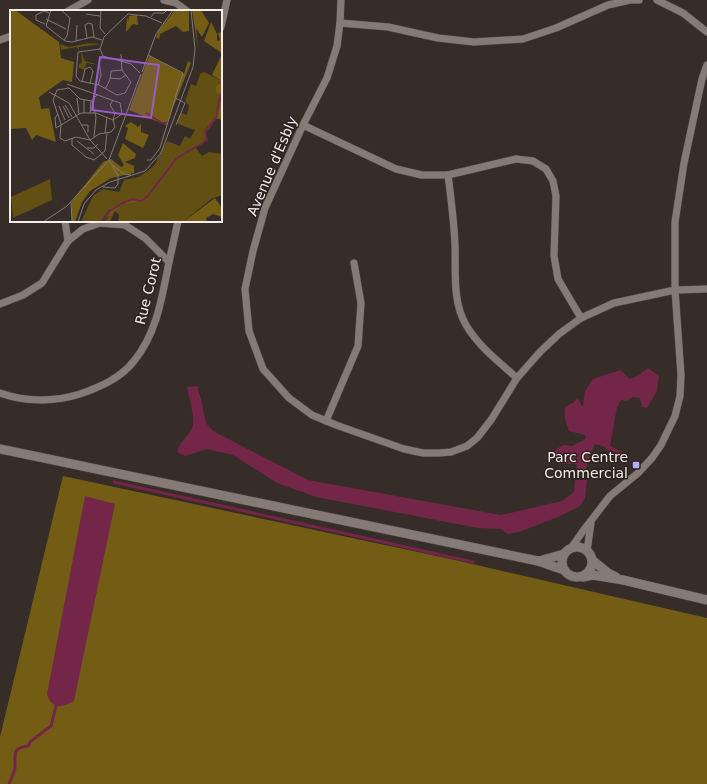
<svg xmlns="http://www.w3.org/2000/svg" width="707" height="784" font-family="'DejaVu Sans',sans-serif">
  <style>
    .forest { fill: #735d15 }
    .water { fill: #732648 }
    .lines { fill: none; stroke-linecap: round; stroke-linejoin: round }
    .stream { stroke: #732648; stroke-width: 3 }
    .minor-casing { stroke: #514945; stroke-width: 8 }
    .tertiary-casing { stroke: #514945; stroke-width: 10 }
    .minor { stroke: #867a75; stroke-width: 7 }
    .tertiary { stroke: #867a75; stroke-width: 9 }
    .poi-dot { fill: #b1adfa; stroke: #2c221e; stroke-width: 1.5 }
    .labels { text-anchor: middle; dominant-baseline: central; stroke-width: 3; stroke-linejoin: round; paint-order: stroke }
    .street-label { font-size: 14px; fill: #f4edeb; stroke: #2c221e }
    .poi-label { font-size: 14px; fill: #f4edeb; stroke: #2c221e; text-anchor: end }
    .inset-river { fill: none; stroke: #732648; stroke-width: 2 }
    .inset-road { fill: none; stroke: #827976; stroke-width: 1 }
    .view { fill: #995cca; fill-opacity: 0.15; stroke: #995cca; stroke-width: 2 }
    .inset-edge { fill: none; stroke: #f4edeb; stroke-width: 2 }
  </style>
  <rect width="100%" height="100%" fill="#362c28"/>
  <polygon class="forest" points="63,476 455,560 707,618 707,784 0,784 0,737"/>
  <g class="water">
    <path d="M648 368 659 376 657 391 647 408 642 407 640 398 633 397 627 401 621 400 617 407 610 446 622 452 620 459 612 458 605 447 595 444C592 453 587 460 586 470H576L577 464H560L554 459 555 450 563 445 572 446 586 439 585 435 569 431 565 419V407L574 402 578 398 581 405 583 406 585 391 593 379 620 370 630 379 639 375Z"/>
    <path d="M197 386 201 399 206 423 213 431 308 480 501 515 562 501 574 492 575 480H587L585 498 580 506 558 517 519 532 508 534 501 529 478 528 316 497 277 483 233 455 207 449 185 456 177 452C180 440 187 439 192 428 196 420 189 397 187 387Z"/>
    <path d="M85 496 115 504 74 701C63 708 51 709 47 694Z"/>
  </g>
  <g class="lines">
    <g class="stream">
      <polyline points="114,482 473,562"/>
      <path d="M9 784C11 779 14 773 15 768 16 755 11 748 28 746L31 741 51 726 56 706"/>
    </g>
    <g class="minor-casing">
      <g id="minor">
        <polyline points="164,0 176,3 187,11"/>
        <polyline points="341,0 340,23 337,46 327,78 303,125 265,208 253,251 245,289 249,331 263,369 289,398 312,415 336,425 404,449 423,453 439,453 451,452 467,446 477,438 491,420 517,378 540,352 559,334 581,318 614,303 675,290 707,289"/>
        <polyline points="657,0 683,13 707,32"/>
        <polyline points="68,11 88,0"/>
        <polyline points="340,23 388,27 438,38 474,42 523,39 556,28 608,5 630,0 639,0"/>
        <polyline points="221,27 227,0"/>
        <polyline points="0,40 11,36"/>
        <polyline points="303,125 396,169 422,175 448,175 516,159 533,161 546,169 553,181 556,196 554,256 558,279 581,318"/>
        <path d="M448 175C451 198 454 221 455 245 456 271 452 301 466 325 479 347 498 361 517 378"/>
        <polyline points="65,221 68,241"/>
        <polyline points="0,304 23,295 42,283 68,241 83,229 100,223 125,225 145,238 169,262"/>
        <path d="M0 393C25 402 55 402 80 394 100 387 121 378 134 361 157 333 162 297 169 262 172 249 175 235 178 221"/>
        <polyline points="326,421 358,346 361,303 354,263"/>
        <polyline points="571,548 583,531 610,496 638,473 652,458 661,445 675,416 680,396 681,375 675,290 675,222 684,163 702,79 707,65"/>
        <polyline points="587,551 591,523"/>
      </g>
    </g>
    <g class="tertiary-casing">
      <g id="tertiary">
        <polyline points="0,449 538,561 564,570"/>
        <circle cx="577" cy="562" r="15"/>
        <polyline points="592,560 608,573 616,577"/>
        <polyline points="539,561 564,554"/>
        <polyline points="583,577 593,575 623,580 707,600"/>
      </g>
    </g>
    <use href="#minor" class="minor"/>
    <use href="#tertiary" class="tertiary"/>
  </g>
  <rect class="poi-dot" x="632" y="461" width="8" height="8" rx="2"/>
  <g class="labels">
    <g class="street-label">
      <text transform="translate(272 166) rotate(-67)">Avenue d'Esbly</text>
      <text transform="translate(148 291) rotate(-76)">Rue Corot</text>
    </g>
    <g class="poi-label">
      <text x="628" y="457">Parc Centre<tspan x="628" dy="16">Commercial</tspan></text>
    </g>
  </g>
  <g transform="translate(10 10)">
    <rect width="212" height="212" fill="#362c28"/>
    <path d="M79 33 91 34 69 37V41L67 37 51 40 50 34 59 37ZM71 41 75 51 89 55 76 53 75 60 69 58V54L72 53ZM194 62 212 71V75L207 73 205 82 211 84 202 115 196 122V129L186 138 192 146 199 142 212 144V185L201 189 173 212H108L109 205 105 201 100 212H94L105 198 99 200 90 212H71L83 186 93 179 109 182 114 170 129 167 144 156 157 131 170 136 175 126 180 129 185 120 168 114V108L171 103 177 105 179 95 175 91 181 74 186 76 190 64ZM40 169 42 190 3 208 1 187Z" fill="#624f13"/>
    <path d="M0 0H5L49 32 51 48 64 52 62 72 53 70 29 87 31 99 39 98 46 132 26 125 22 130 16 118 0 119ZM165 0H179V21L173 22 166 16 150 24 149 29 146 27 149 20ZM182 0H191L199 13 192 27 186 18 188 39ZM127 5 128 15 123 14 116 22 117 6 118 12 119 6ZM201 12 207 24V31L210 30 208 23 212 22V43L194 31ZM212 44V71L202 65ZM139 46 174 64 178 51 181 53 156 115 119 100ZM207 73 212 75V110L204 108 211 85 205 82ZM121 112 128 117 131 114V122L139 125 133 138 115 129 118 118 115 116ZM113 133 126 144 125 148 115 152 124 156V163L101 168 80 181 72 192 65 212H62V191L93 152 101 149 111 157 114 155 108 145ZM154 165 136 188 131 191 113 194 91 212 101 200 113 193 132 189 139 185ZM205 188 212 198V207L203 204 196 208 197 212H173Z" fill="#735d15"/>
    <path class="inset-river" d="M136 103 152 113H157M91 212 100 201 113 193 122 189 131 191 137 187 166 149 197 130 195 121 206 108 212 80"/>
    <path class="inset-road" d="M41 0 36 16 55 31 62 32 82 27 92 30M51 0 60 8 57 26 54 30M91 0 90 18 95 24M76 4 90 6M141 7 144 3H154L157 0M36 9 56 19M35 14 26 10V5L34 1 39 3M77 28 75 15 78 13 82 14 84 27M66 31 67 15M90 39 68 42 66 66 70 71 89 75 107 85 115 83 121 72 112 60 111 44M138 45 173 63 165 88 175 93 166 115M132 62 146 24 163 0M130 63 121 54 93 46 90 39 94 27 118 4 136 6 152 13M100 68 110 69 116 65M72 72 75 59 80 57 83 61 80 74M57 74 110 93 112 104 103 110M88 75 91 65 89 51 93 46M95 79 100 70 101 61 112 60M39 82 59 93 80 130 97 149M67 88 69 104M55 95 62 107M49 96 55 110M53 96 59 108M74 103V90M80 103 81 91 88 84M103 110 105 103 100 95 103 90M71 115H78V122M46 118 71 103H86L103 110 105 117 101 122 89 124 80 130M46 118 45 108 48 104M95 123 97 107M62 128V135L76 147 84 150 95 141 97 123M80 130 66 127 55 131 50 128 51 114 43 90 47 80 59 78 70 89 82 91 86 107 84 127M67 131 84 144M77 138H84L88 134M99 150 108 165V174L105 178M137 150H141L150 138 165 89M103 155 114 164 121 165M93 177 105 178M61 192 62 212M33 212 57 196 99 150 131 64M68 212 74 194 86 180 100 172 135 161 151 143 183 57 185 39 181 0"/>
    <path class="view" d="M90 47 149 55 141 108 82 100Z"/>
    <rect width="212" height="212" class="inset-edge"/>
  </g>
</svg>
